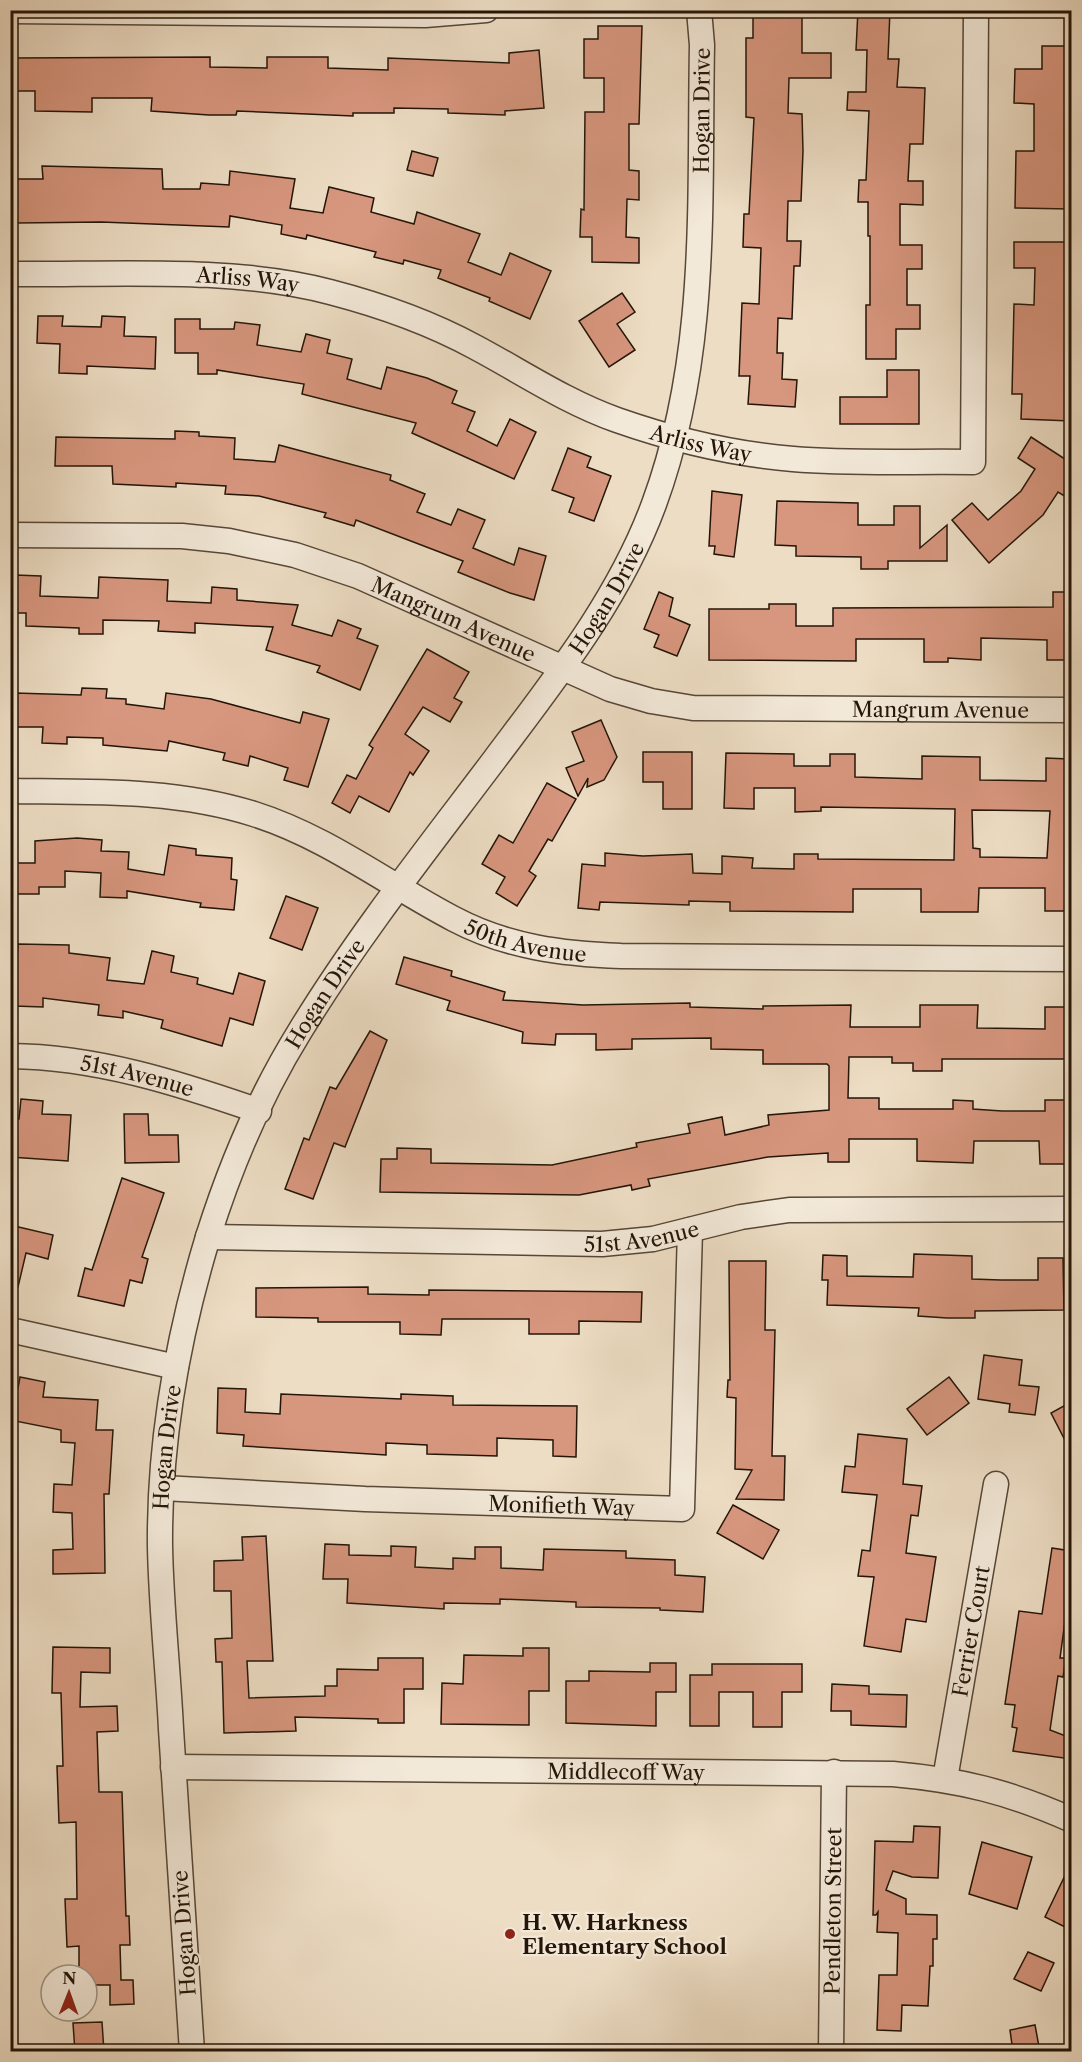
<svg xmlns="http://www.w3.org/2000/svg" width="1082" height="2062" font-family="'Libre Caslon Text',serif">
  <style>
    .building { fill: #d7967e; stroke: #241508; stroke-width: 1.5; fill-rule: evenodd }
    .lines { fill: none; stroke-linecap: round; stroke-linejoin: round }
    .minor-casing { stroke: #564737; stroke-width: 27 }
    .minor { stroke: #f3e9d9; stroke-width: 24 }
    .poi-dot { fill: #8f2418; stroke: #f3e9d9; stroke-width: 2 }
    .labels { text-anchor: middle; dominant-baseline: central; stroke-width: 4.5; stroke-linejoin: round; paint-order: stroke }
    .street-label { font-size: 21px; fill: #241508; stroke: #f3e9d9 }
    .poi-label { font-size: 21px; font-weight: bold; fill: #241508; stroke: #f3e9d9; text-anchor: start }
  </style>
  <rect width="100%" height="100%" fill="#edddc4"/>
  <filter id="stains"><feTurbulence type="fractalNoise" baseFrequency=".00333" numOctaves="4"/><feColorMatrix values="0 0 0 0 .2 0 0 0 0 .09 0 0 0 0 .02 0 0 0 .5 -.17"/></filter>
  <radialGradient id="worn" r=".72"><stop offset=".6" stop-color="#630" stop-opacity="0"/><stop offset="1" stop-color="#630" stop-opacity=".3"/></radialGradient>
  <g class="building">
    <polygon points="858,10 890,10 888,59 899,59 897,87 925,88 923,144 910,144 908,181 923,181 923,205 900,204 900,245 922,245 922,269 907,269 907,305 920,305 920,329 896,329 896,359 866,359 866,305 870,305 870,236 868,236 868,202 858,202 859,180 866,180 869,111 847,110 848,92 866,92 867,50 856,50"/>
    <polygon points="753,14 802,14 802,53 831,53 831,78 789,78 788,113 802,114 803,151 801,201 788,201 787,241 801,241 800,266 794,266 792,319 778,318 777,353 783,353 782,379 797,380 795,407 748,404 750,376 739,376 742,303 759,304 761,248 743,247 744,214 749,214 754,118 746,117 746,38 753,38"/>
    <polygon points="598,26 642,26 639,124 629,124 629,170 639,171 639,200 627,199 626,237 639,238 639,263 592,262 592,237 580,237 581,209 584,210 585,112 604,112 604,78 584,78 584,39 598,39"/>
    <polygon points="1042,46 1068,46 1066,124 1070,124 1070,209 1015,208 1016,151 1034,151 1034,104 1014,103 1015,69 1042,69"/>
    <polygon points="539,50 544,108 505,111 505,115 448,113 448,109 394,108 394,113 353,113 353,116 237,111 236,115 209,115 151,111 152,98 92,98 92,112 35,111 35,91 13,91 13,58 210,57 210,67 267,68 267,57 328,57 328,68 388,70 388,58 509,63 509,53"/>
    <polygon points="412,151 438,158 433,176 407,170"/>
    <polygon points="42,166 162,169 163,189 200,189 201,183 229,185 230,171 295,179 290,208 323,213 329,187 374,198 371,212 414,224 417,212 480,234 468,262 501,275 510,253 551,271 530,319 489,301 490,298 438,278 441,270 404,260 403,264 374,257 376,252 307,235 306,239 281,234 282,225 230,216 229,227 101,222 17,223 17,179 43,179"/>
    <polygon points="1014,242 1070,242 1066,390 1071,390 1071,421 1021,419 1022,394 1012,394 1014,304 1034,305 1035,268 1014,268"/>
    <polygon points="622,293 635,312 617,324 635,350 609,367 579,321"/>
    <polygon points="38,316 63,316 62,326 101,327 102,316 125,317 124,336 156,337 155,369 87,366 87,374 59,373 60,344 37,343"/>
    <polygon points="175,319 200,319 200,329 234,329 235,322 260,325 257,345 301,352 306,334 330,340 327,353 352,359 347,379 381,389 387,367 427,378 457,391 452,403 475,412 467,431 497,446 510,419 536,432 514,479 412,433 416,423 302,394 304,384 217,370 217,374 198,374 198,353 175,353"/>
    <polygon points="887,370 919,370 919,424 840,424 840,397 887,397"/>
    <polygon points="175,431 199,432 199,436 235,438 234,459 275,462 279,445 391,475 390,480 425,494 417,512 451,525 458,509 485,520 473,548 514,565 519,548 546,556 534,600 510,593 458,572 463,561 356,520 354,526 324,517 326,513 259,496 225,494 226,486 176,483 176,487 113,484 112,466 55,466 56,437 175,439"/>
    <polygon points="1031,437 1071,463 1071,500 1058,492 1043,515 989,563 952,520 972,503 988,520 1021,491 1035,469 1018,458"/>
    <polygon points="568,448 591,457 587,467 611,476 594,521 569,512 574,498 552,490"/>
    <polygon points="712,491 742,495 734,557 714,554 715,546 709,546"/>
    <polygon points="777,501 858,503 858,525 894,525 894,506 920,506 920,548 947,525 947,561 888,561 888,569 861,569 861,557 796,556 796,546 775,545"/>
    <polygon points="15,575 41,576 40,596 98,598 99,577 168,580 167,601 211,603 212,587 237,589 237,600 298,605 292,625 332,636 338,620 361,629 357,638 378,646 360,690 317,672 320,666 266,650 273,627 195,623 195,633 158,631 159,621 103,620 103,634 79,634 79,628 26,626 26,613 14,613"/>
    <polygon points="659,592 673,598 669,616 690,625 677,656 654,647 659,635 644,629"/>
    <polygon points="1053,592 1071,592 1071,660 1047,660 1047,640 981,638 981,660 948,658 948,662 924,662 924,639 856,639 856,661 709,660 709,609 769,609 769,604 796,604 796,626 833,626 833,608 1053,607"/>
    <polygon points="427,649 469,672 454,698 462,702 450,722 423,707 405,734 429,751 413,775 410,772 389,812 359,796 350,813 332,803 347,775 356,779 373,748 369,745"/>
    <polygon points="82,688 107,689 106,698 126,699 126,704 164,709 166,693 211,699 300,723 303,712 329,719 308,787 284,780 288,768 250,756 248,766 223,760 225,753 169,741 167,751 103,745 103,738 67,737 67,744 42,743 43,727 13,727 15,693 81,695"/>
    <polygon points="601,720 617,757 604,780 587,787 588,778 578,796 566,768 584,761 572,732"/>
    <polygon points="643,752 692,752 692,809 663,809 663,782 643,782"/>
    <path d="M726 753 794 754V766H830V754H855V777L922 779V756L980 757V780L1046 781V758L1069 759 1067 847H1069V911H1045V888H979L978 912H921V889H853V912L730 911V902L689 901V905L600 902 599 910 578 908 582 864 605 866V853L643 856 692 854 693 873 722 874V856L753 858 752 868 794 869V854H818V859L954 860 955 809 821 807V811L795 812V788H754V809L724 808ZM972 810 1050 811 1047 858 980 857V849L973 848Z"/>
    <polygon points="547,783 576,799 552,841 548,839 529,871 536,876 517,906 496,893 505,877 482,864 499,835 513,843"/>
    <polygon points="77,838 102,840 101,851 129,852 128,869 164,875 169,845 196,849 196,855 232,858 231,879 237,880 234,910 200,907 201,903 127,891 127,898 100,897 101,873 65,871 65,887 39,887 39,894 15,894 15,863 35,863 35,841"/>
    <polygon points="286,896 318,908 302,950 270,938"/>
    <polygon points="18,944 69,945 69,953 110,958 107,980 144,984 152,951 174,956 171,972 198,978 197,984 233,994 239,973 265,981 253,1025 230,1018 222,1046 161,1028 163,1020 123,1011 123,1018 98,1015 99,1005 43,998 43,1007 14,1006"/>
    <polygon points="404,957 452,971 451,976 505,992 503,1000 583,1005 690,1003 690,1007 763,1009 763,1006 851,1005 850,1027 920,1027 920,1005 978,1005 977,1028 1045,1029 1045,1007 1067,1007 1067,1059 942,1059 942,1071 913,1071 913,1063 892,1063 892,1057 849,1057 848,1098 879,1098 879,1109 953,1109 953,1100 973,1101 973,1109 1002,1111 1045,1111 1045,1100 1065,1100 1066,1164 1040,1164 1039,1141 974,1141 973,1163 917,1161 917,1139 849,1139 849,1162 828,1162 828,1153 768,1157 648,1179 650,1186 632,1190 631,1185 579,1195 380,1192 381,1159 397,1159 397,1148 431,1149 431,1163 552,1165 637,1147 636,1143 690,1133 688,1124 722,1117 725,1135 769,1125 768,1115 829,1110 829,1066 827,1064 763,1064 763,1050 711,1049 711,1038 632,1039 632,1049 596,1050 596,1034 556,1034 555,1045 522,1043 523,1032 447,1010 450,1001 396,984"/>
    <polygon points="370,1031 387,1040 345,1147 334,1143 313,1199 285,1189 304,1138 309,1140 330,1087 336,1089"/>
    <polygon points="21,1099 43,1101 42,1114 71,1115 68,1161 10,1157 10,1118 19,1119"/>
    <polygon points="124,1114 148,1114 149,1135 178,1135 179,1162 125,1163"/>
    <polygon points="122,1178 164,1193 142,1257 148,1259 142,1283 130,1280 124,1306 78,1296 85,1268 92,1270"/>
    <polygon points="10,1225 53,1235 48,1259 26,1253 18,1287 10,1286"/>
    <polygon points="914,1254 972,1256 972,1279 1001,1280 1038,1280 1038,1258 1063,1258 1064,1310 975,1311 975,1318 947,1318 918,1316 919,1308 827,1305 828,1280 822,1280 823,1255 847,1256 847,1276 913,1277"/>
    <polygon points="729,1261 766,1261 765,1330 775,1330 772,1456 785,1456 784,1500 736,1499 752,1470 735,1469 736,1398 727,1397 728,1380 730,1380"/>
    <polygon points="368,1287 368,1294 429,1295 429,1290 642,1292 641,1322 579,1321 579,1334 529,1334 529,1319 442,1319 441,1335 400,1334 400,1322 318,1322 318,1318 256,1317 256,1288"/>
    <polygon points="984,1355 1022,1360 1019,1385 1039,1387 1035,1415 1009,1412 1010,1404 978,1399"/>
    <polygon points="20,1377 45,1382 43,1397 98,1400 96,1430 113,1430 109,1494 104,1494 105,1573 53,1574 53,1550 73,1549 72,1513 53,1512 54,1484 72,1485 75,1443 61,1442 61,1430 10,1420 10,1387 18,1388"/>
    <polygon points="949,1377 969,1403 927,1435 907,1409"/>
    <polygon points="218,1388 246,1389 245,1412 280,1414 281,1394 401,1399 401,1394 453,1396 453,1405 577,1406 576,1457 553,1456 553,1440 497,1438 497,1456 427,1454 427,1445 386,1443 386,1455 243,1446 244,1435 217,1433"/>
    <polygon points="1071,1402 1071,1452 1051,1413"/>
    <polygon points="858,1434 907,1439 903,1484 922,1486 918,1516 911,1515 906,1553 936,1557 926,1622 906,1619 901,1652 864,1646 874,1577 858,1576 862,1550 870,1551 877,1495 842,1492 845,1466 855,1467"/>
    <polygon points="733,1505 779,1530 763,1559 717,1533"/>
    <polygon points="266,1536 273,1661 247,1661 249,1698 325,1696 325,1686 337,1686 337,1669 378,1670 378,1658 423,1658 423,1689 404,1689 404,1723 378,1723 378,1719 295,1717 296,1731 224,1733 222,1662 216,1662 215,1639 232,1638 231,1591 214,1591 214,1561 243,1560 242,1537"/>
    <polygon points="325,1544 349,1545 349,1555 391,1556 391,1546 416,1547 415,1567 453,1569 453,1558 475,1559 475,1547 501,1547 501,1568 543,1570 544,1549 626,1551 626,1558 675,1560 675,1575 705,1577 703,1612 660,1610 660,1608 576,1607 576,1602 500,1599 500,1604 444,1603 444,1609 347,1603 348,1579 323,1579"/>
    <polygon points="1052,1548 1071,1551 1071,1608 1067,1607 1060,1658 1066,1658 1063,1677 1058,1676 1050,1730 1071,1738 1071,1759 1013,1751 1017,1728 1012,1727 1015,1705 1005,1704 1019,1611 1042,1614"/>
    <polygon points="53,1647 110,1648 110,1673 81,1672 80,1707 117,1706 118,1731 97,1732 99,1792 122,1792 126,1916 129,1916 130,1945 120,1945 121,1980 133,1980 134,2004 110,2005 110,1985 87,1985 87,1975 79,1975 79,1946 67,1947 65,1899 77,1899 76,1822 59,1823 57,1766 63,1766 61,1693 52,1693"/>
    <polygon points="523,1648 549,1648 549,1691 529,1691 529,1725 441,1724 442,1683 463,1684 464,1655 523,1656"/>
    <polygon points="650,1663 676,1663 676,1692 656,1692 656,1726 566,1723 566,1681 589,1681 589,1671 650,1672"/>
    <polygon points="712,1664 802,1664 802,1692 782,1692 782,1727 753,1727 753,1692 719,1692 719,1726 690,1726 690,1675 712,1675"/>
    <polygon points="832,1684 869,1686 869,1694 907,1695 906,1727 851,1725 851,1711 831,1711"/>
    <polygon points="914,1826 940,1827 938,1878 912,1877 893,1871 886,1890 906,1899 906,1914 937,1915 937,1939 933,1939 933,1966 930,1966 928,2006 902,2005 901,2031 877,2030 879,1975 897,1975 898,1933 877,1932 878,1912 876,1915 873,1915 875,1841 913,1842"/>
    <polygon points="982,1842 1032,1857 1017,1909 969,1894"/>
    <polygon points="1071,1863 1071,1930 1045,1917"/>
    <polygon points="1028,1952 1054,1963 1041,1991 1014,1979"/>
    <polygon points="102,2022 104,2052 75,2052 73,2023"/>
    <polygon points="1035,2025 1040,2052 1013,2052 1010,2030"/>
  </g>
  <g class="lines">
    <g class="minor-casing">
      <g id="minor">
        <polyline points="10,11 425,15 486,10"/>
        <path id="s1" d="M10 274C111 275 233 266 330 292 380 305 429 322 475 347 522 372 566 402 617 420 674 440 732 454 793 459 852 464 913 461 973 462L976 10"/>
        <path id="s2" d="M10 535 182 536 229 541 295 555 358 576 610 689 651 701 693 708 1072 710"/>
        <path id="s3" d="M10 791C92 792 175 789 254 814 327 837 387 884 454 919 507 947 563 954 621 956L1072 959"/>
        <path id="s4" d="M10 1056C97 1057 178 1083 259 1111"/>
        <path id="s5" d="M208 1237 602 1244 653 1239 741 1217 789 1210 1072 1209"/>
        <polyline points="10,1330 176,1367"/>
        <path id="s6" d="M163 1488 365 1499 682 1509 690 1230"/>
        <path id="s7" d="M173 1767 893 1774C961 1780 1009 1792 1072 1820"/>
        <path id="s8" d="M945 1779 996 1484"/>
        <path id="s9" d="M192 2052C185 1944 177 1836 171 1729 168 1668 161 1606 160 1546 159 1442 178 1336 208 1237 230 1167 261 1094 300 1031 358 936 428 848 495 759 555 679 619 599 654 504 709 355 699 201 702 45L699 10"/>
        <path id="s10" d="M831 2052 834 1772"/>
      </g>
    </g>
    <use href="#minor" class="minor"/>
  </g>
  <circle class="poi-dot" cx="510" cy="1934" r="6"/>
  <g class="labels">
    <g class="street-label">
      <text stroke="none"><textPath href="#s9" startOffset="2082">Hogan Drive</textPath></text>
      <text stroke="none"><textPath href="#s1" startOffset="238">Arliss Way</textPath></text>
      <text stroke="none"><textPath href="#s1" startOffset="724">Arliss Way</textPath></text>
      <text stroke="none"><textPath href="#s9" startOffset="1578">Hogan Drive</textPath></text>
      <text stroke="none"><textPath href="#s2" startOffset="458">Mangrum Avenue</textPath></text>
      <text stroke="none"><textPath href="#s2" startOffset="962">Mangrum Avenue</textPath></text>
      <text stroke="none"><textPath href="#s3" startOffset="548">50th Avenue</textPath></text>
      <text stroke="none"><textPath href="#s9" startOffset="1092">Hogan Drive</textPath></text>
      <text stroke="none"><textPath href="#s4" startOffset="129">51st Avenue</textPath></text>
      <text stroke="none"><textPath href="#s5" startOffset="434">51st Avenue</textPath></text>
      <text stroke="none"><textPath href="#s9" startOffset="606">Hogan Drive</textPath></text>
      <text stroke="none"><textPath href="#s6" startOffset="399">Monifieth Way</textPath></text>
      <text stroke="none"><textPath href="#s8" startOffset="150">Ferrier Court</textPath></text>
      <text stroke="none"><textPath href="#s7" startOffset="453">Middlecoff Way</textPath></text>
      <text stroke="none"><textPath href="#s10" startOffset="141">Pendleton Street</textPath></text>
      <text transform="translate(184 1933) rotate(-94)">Hogan Drive</text>
    </g>
    <g class="poi-label">
      <text x="522" y="1922">H. W. Harkness<tspan x="522" dy="24">Elementary School</tspan></text>
    </g>
  </g>
  <rect width="1082" height="2062" fill="none" stroke="#edddc4" stroke-width="36"/>
  <rect x="12" y="12" width="1058" height="2038" fill="none" stroke="#241508" stroke-width="3"/>
  <rect x="18" y="18" width="1046" height="2026" fill="none" stroke="#241508" stroke-width="1.5"/>
  <g transform="translate(69 1993) rotate(1)"><circle r="28" fill="#f3e9d9" stroke="#a09485" stroke-width="1.5"/>
  <path d="M0-4.5L10 22L0 15L-10 22Z" fill="#8f2418"/>
  <text y="-9" font-size="16" font-weight="bold" text-anchor="middle" fill="#241508">N</text>
  </g>
  <rect width="100%" height="100%" filter="url(#stains)"/>
  <rect width="100%" height="100%" fill="url(#worn)"/>
</svg>
